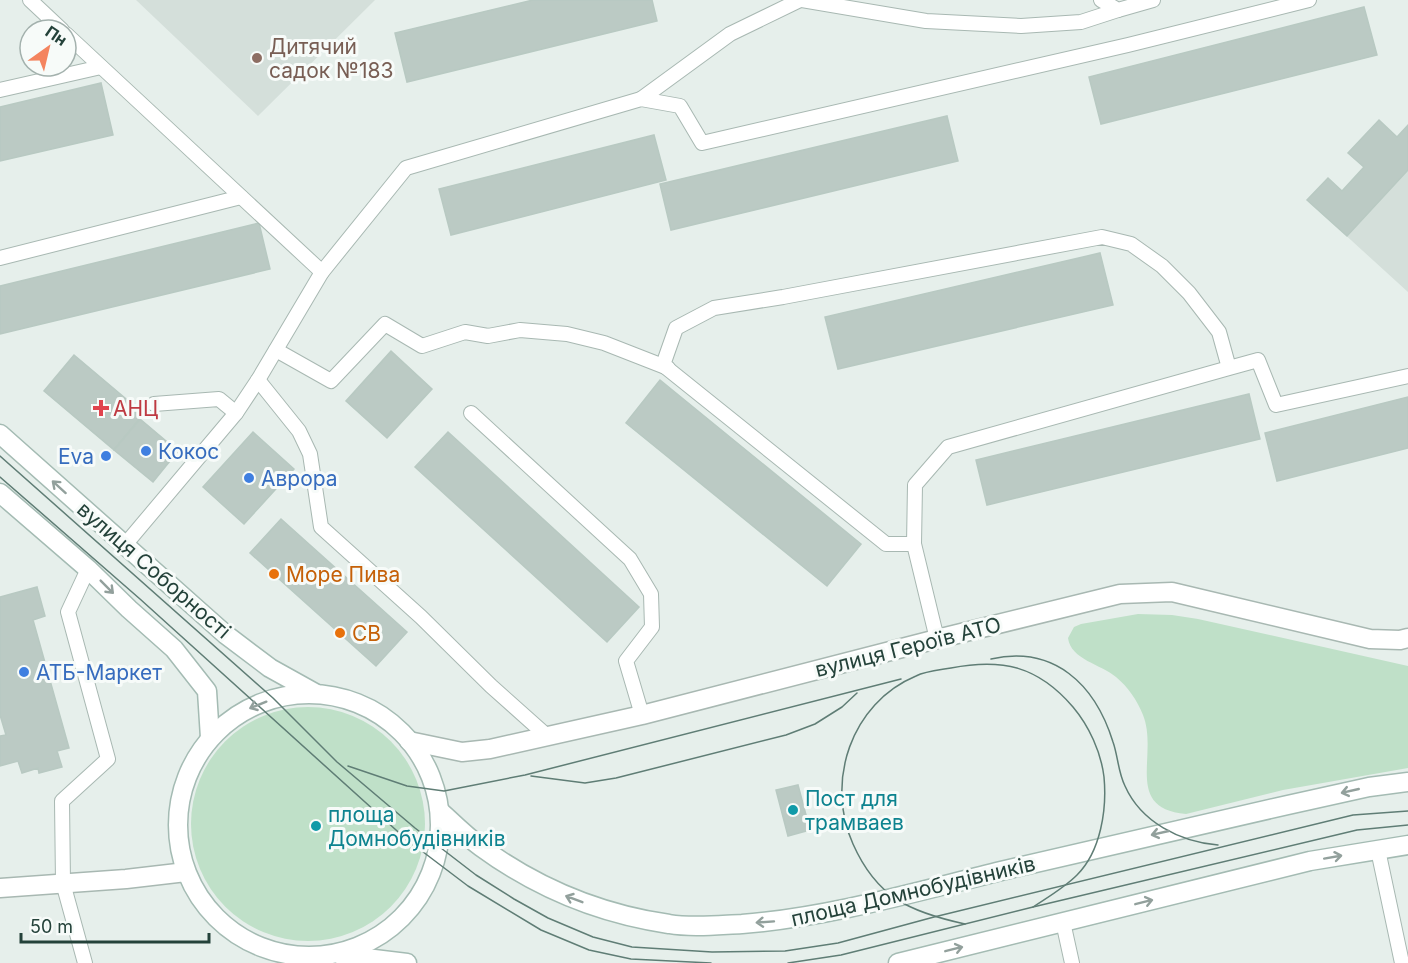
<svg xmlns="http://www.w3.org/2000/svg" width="1408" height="963" font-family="Inter,sans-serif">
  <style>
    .built { fill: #d4dfda }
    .green { fill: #bfe0c8 }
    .building { fill: #bbcac4; stroke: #b8c9c2; stroke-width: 1.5 }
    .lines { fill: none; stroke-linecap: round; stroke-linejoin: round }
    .service-casing { stroke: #a8b8b2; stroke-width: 16 }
    .tertiary-casing { stroke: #a8b8b2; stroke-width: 21 }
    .secondary-casing { stroke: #a4bbb3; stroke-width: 21 }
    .service { stroke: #fff; stroke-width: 14 }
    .tertiary { stroke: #fff; stroke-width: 18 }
    .secondary { stroke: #fff; stroke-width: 18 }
    .tram { stroke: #5f7d75; stroke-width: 1.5 }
    .oneway { stroke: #92a09c }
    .education-dot { fill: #8d6e63; stroke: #f7fbf9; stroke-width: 2 }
    .health-dot { fill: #e0444e; stroke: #f7fbf9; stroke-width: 2 }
    .shop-dot { fill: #3f7fe0; stroke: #f7fbf9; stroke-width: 2 }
    .food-dot { fill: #e8710a; stroke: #f7fbf9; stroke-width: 2 }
    .culture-dot { fill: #0f9aa8; stroke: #f7fbf9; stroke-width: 2 }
    .labels { text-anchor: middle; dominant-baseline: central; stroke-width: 6; stroke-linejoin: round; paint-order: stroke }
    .education-label { font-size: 21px; fill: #785e54; stroke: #f7fbf9; text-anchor: start }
    .health-label { font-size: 21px; fill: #be3a42; stroke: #f7fbf9; text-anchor: start }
    .shop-label { font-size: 21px; fill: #366cbe; stroke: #f7fbf9; text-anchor: start }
    .street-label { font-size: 21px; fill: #24423a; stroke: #f7fbf9 }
    .food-label { font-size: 21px; fill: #c56008; stroke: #f7fbf9; text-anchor: start }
    .culture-label { font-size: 21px; fill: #0d838f; stroke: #f7fbf9; text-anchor: start }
  </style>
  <rect width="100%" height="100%" fill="#e6efeb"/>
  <g class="built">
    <polygon points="136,0 375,0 258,116"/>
    <polygon points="1379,120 1397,137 1408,125 1408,292 1307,200 1328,178 1342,191 1364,168 1348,153"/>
  </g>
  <g class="green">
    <path d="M1138 614 1172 615 1198 619 1408 666V768L1283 790 1186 814C1123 808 1159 755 1143 715 1137 700 1128 687 1116 677 1101 664 1071 660 1068 638L1074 627 1081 624Z"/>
    <circle cx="308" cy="824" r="117"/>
  </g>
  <g class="building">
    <polygon points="533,0 652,0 657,21 407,82 395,33"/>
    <polygon points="1364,7 1377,55 1101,124 1089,77"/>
    <polygon points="101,83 113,135 0,161 0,107"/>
    <polygon points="947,116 958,161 671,230 660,184"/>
    <polygon points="1379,120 1397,137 1408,125 1408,170 1347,236 1307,200 1328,178 1342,191 1364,167 1348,153"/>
    <polygon points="654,135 666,180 451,235 439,189"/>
    <polygon points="259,223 270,269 0,334 0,286"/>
    <polygon points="1100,253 1113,305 838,369 825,317"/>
    <polygon points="391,351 432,389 387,438 346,401"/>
    <polygon points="74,355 144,414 114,450 44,391"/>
    <polygon points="660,380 861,544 827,586 626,423"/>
    <polygon points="1249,394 1260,439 987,505 976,460"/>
    <polygon points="1408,397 1408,448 1277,481 1265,433"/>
    <polygon points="140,419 178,451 153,482 114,450"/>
    <polygon points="253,432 294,469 244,524 203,487"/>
    <polygon points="448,432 639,607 607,642 415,467"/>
    <polygon points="281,519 407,632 376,666 250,553"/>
    <polygon points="37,587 45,616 33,620 69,748 57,751 62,767 39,773 38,768 22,773 18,761 0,766 0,736 6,735 0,715 0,597"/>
    <polygon points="798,785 810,830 788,836 776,790"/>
  </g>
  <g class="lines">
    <g class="service-casing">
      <g id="service">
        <polyline points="30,0 62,30"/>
        <polyline points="802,0 926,21 1021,26 1081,22 1118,10"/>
        <polyline points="1101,0 1118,10 1153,0"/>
        <polyline points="66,34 322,272 258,380 236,413 124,546"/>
        <polyline points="0,90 101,67"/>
        <polyline points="641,99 730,34 800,0"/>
        <polyline points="0,258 241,197"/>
        <polyline points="322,272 406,168 641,99 680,106 702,143 1128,45 1309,0"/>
        <polyline points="276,350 331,381 385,324 422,346 465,332 488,336 520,330 567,334 604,343 668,368"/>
        <polyline points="1229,368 1219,332 1189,293 1162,266 1131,244 1102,237 783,297 714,308 676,328 663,365 886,544 914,544 915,485 948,447 1229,368 1258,360 1276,405 1408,376"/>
        <polyline points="258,380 299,431 310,454 321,527 421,617 491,686 547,736"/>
        <polyline points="154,404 219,399 236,413"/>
        <polyline points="471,413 630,559 651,594 652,627 626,661 642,715"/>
        <polyline points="914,544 937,639"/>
        <polyline points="1378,850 1402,963"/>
        <polyline points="1063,922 1072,963"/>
        <polyline points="85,963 63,883 62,801 108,759 68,612 88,569"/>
      </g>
    </g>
    <g class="tertiary-casing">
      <g id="tertiary">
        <polyline points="409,741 462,752 490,749 642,715 937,639 1120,594 1172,592 1370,639 1400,640 1408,638"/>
        <polyline points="0,888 126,879 186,872"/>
      </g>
    </g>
    <g class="secondary-casing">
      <g id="secondary">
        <polyline points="0,434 225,634 270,668 315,693"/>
        <polyline points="0,493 88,569 129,609 174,649 207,691 210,738"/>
        <circle cx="309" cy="825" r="131"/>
        <path d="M440 811C453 823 466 836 481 847 537 888 600 914 669 924 692 928 719 925 742 924 830 917 915 892 1001 871 1123 842 1246 814 1369 787L1408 782"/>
        <polyline points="341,955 407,963"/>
        <polyline points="898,963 1310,861 1408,845"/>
      </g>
    </g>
    <use href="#service" class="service"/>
    <use href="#tertiary" class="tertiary"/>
    <use href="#secondary" class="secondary"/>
    <g class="tram">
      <polyline points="0,456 273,698 337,762 415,828 476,875 514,899 548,918 593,937 632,947 712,952 785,951 838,943 934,917 1353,815 1408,811"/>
      <polyline points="0,477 140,599 406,839 468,886 541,930 589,950 631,959 711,963"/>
      <path d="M991 659C1054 645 1095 684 1113 742 1118 756 1118 772 1125 786 1141 822 1180 842 1218 845"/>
      <polyline points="348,766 407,786 444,791 525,775 901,679"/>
      <polyline points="531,776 585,783 616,778 786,735 815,724 842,707 857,693"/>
      <path d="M965 924C910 912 877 898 853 844 825 782 851 703 916 676 926 671 940 670 951 668 1002 658 1038 666 1073 707 1089 726 1101 752 1104 777 1107 809 1101 851 1077 875 1064 888 1048 897 1033 907"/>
      <polyline points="788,963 841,955 1033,907 1357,830 1408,825"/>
    </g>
  </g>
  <defs><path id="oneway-shaft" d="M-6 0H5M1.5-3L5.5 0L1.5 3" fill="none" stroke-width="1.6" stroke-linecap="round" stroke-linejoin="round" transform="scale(1.5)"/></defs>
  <g class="oneway">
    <use href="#oneway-shaft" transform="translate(59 487) rotate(-138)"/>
    <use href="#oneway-shaft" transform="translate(107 587) rotate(45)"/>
    <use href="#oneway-shaft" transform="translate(258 705) rotate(158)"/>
    <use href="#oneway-shaft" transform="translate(1350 791) rotate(167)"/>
    <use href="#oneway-shaft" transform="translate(1160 833) rotate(167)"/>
    <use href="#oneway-shaft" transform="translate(1333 857) rotate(-10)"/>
    <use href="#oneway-shaft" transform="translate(574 899) rotate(-159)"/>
    <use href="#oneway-shaft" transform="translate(1144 902) rotate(-14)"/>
    <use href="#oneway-shaft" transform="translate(765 922) rotate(176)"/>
    <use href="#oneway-shaft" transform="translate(954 949) rotate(-14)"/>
  </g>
  <circle class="education-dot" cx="257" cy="58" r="6"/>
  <path class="health-dot" d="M98 399h6v6h6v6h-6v6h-6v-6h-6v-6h6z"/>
  <g class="shop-dot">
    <circle cx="146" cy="451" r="6"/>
    <circle cx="106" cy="456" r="6"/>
    <circle cx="249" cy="478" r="6"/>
    <circle cx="24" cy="672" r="6"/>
  </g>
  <g class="food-dot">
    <circle cx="274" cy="574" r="6"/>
    <circle cx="340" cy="633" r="6"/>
  </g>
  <g class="culture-dot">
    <circle cx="793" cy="810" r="6"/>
    <circle cx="316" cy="826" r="6"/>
  </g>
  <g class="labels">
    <g class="education-label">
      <text x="269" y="46">Дитячий<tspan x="269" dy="24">садок №183</tspan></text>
    </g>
    <g class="health-label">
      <text x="113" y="408">АНЦ</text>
    </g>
    <g class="shop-label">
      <text x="158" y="451">Кокос</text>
      <text x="94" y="456" text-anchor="end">Eva</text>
      <text x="261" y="478">Аврора</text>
      <text x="36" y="672">АТБ-Маркет</text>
    </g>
    <g class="street-label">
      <text transform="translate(154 570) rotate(41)">вулиця Соборності</text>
      <text transform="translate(908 647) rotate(-14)">вулиця Героїв АТО</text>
      <text transform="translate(913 891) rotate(-13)">площа Домнобудівників</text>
    </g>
    <g class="food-label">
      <text x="286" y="574">Море Пива</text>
      <text x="352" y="633">СВ</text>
    </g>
    <g class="culture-label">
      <text x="805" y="798">Пост для<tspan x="805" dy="24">трамваев</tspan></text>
      <text x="328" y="814">площа<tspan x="328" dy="24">Домнобудівників</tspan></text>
    </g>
  </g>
  <g transform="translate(48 48) rotate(34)"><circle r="28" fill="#f7fbf9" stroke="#a3b1ad" stroke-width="1.5"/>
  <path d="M0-4.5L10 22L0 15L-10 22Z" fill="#f4845f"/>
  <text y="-9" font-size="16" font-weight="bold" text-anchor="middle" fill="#24423a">Пн</text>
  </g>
  <path d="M21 933v9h188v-9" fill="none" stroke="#24423a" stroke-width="3"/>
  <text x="30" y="933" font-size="18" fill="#24423a" stroke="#f7fbf9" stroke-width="4.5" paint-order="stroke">50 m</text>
</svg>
